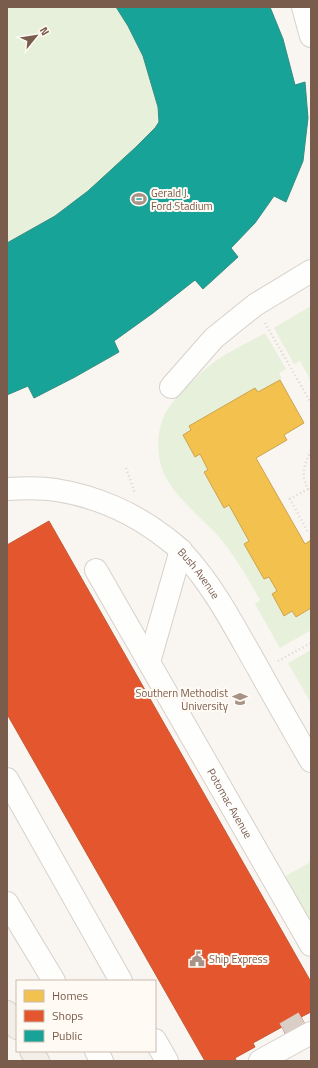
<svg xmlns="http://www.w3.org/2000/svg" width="318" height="1068" font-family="'Titillium Web',sans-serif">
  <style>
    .green { fill: #e7f0db }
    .homes { fill: #f2c14e; stroke: #cea34e }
    .shops { fill: #e4572e; stroke: #c45837 }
    .public { fill: #17a398; stroke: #358e82 }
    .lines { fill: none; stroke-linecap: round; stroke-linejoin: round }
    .minor-tunnel { stroke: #d9cfc7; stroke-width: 22; stroke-dasharray: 22 11; stroke-linecap: butt }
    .minor-casing { stroke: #d7d1cb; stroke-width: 24 }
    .major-casing { stroke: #dad1cc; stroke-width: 24 }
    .path { stroke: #dcd5d0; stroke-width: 2.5; stroke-dasharray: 1 3; stroke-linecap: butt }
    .minor { stroke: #fefefd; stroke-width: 22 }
    .major { stroke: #f3eee8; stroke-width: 22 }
    .labels { text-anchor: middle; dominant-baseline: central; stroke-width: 4; stroke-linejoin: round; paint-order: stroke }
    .poi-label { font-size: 11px; fill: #7a5c4d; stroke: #fffaf3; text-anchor: start }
    .street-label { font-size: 11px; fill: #7a5c4d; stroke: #fffaf3 }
  </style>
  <rect width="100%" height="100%" fill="#f9f5f0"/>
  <g class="green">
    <polygon points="7,7 270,7 283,39 295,85 305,82 308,118 303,161 286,202 274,196 255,223 231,248 238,257 203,289 195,280 114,341 119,352 75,377 34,398 28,386 7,395"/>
    <polygon points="311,306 311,381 300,361 294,364 274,328"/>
    <path d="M265 333 286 369 279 373 282 379 258 392 255 388 189 426 191 430 183 435 195 456 200 454 208 470 204 473 224 508 229 505 249 541 244 544 264 579 269 577 277 591 272 595 284 615 292 611 296 617 311 608V630L280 648 255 604 260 600C248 578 235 556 219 537 201 517 178 500 165 476 156 458 156 432 165 414 174 397 198 374 213 363 229 351 248 343 265 333Z"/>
    <polygon points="311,650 311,703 288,663"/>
    <polygon points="311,862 311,924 284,877"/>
  </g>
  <polygon class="homes" points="280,380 304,423 284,435 287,440 256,458 305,544 311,540 311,608 296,617 292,611 284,616 272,594 277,591 269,577 264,579 244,544 249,541 229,505 224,508 204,472 208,470 200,454 195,457 183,435 191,430 189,426 255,388 258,392"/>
  <polygon class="shops" points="49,521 311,982 311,1012 301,1017 308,1030 289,1041 282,1027 253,1043 255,1047 235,1058 236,1060 235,1061 205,1061 7,714 7,545"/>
  <polygon class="public" points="116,7 270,7 283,39 295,85 305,82 308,118 303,161 286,202 274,196 255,223 231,248 238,257 203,289 195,280 153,313 114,341 119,352 75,377 34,398 28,386 7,395 7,243 55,216 88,191 136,147 155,128 159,122 158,107 143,56 128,26"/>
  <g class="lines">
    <polyline class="minor-tunnel" points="285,1033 304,1022"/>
    <g class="minor-casing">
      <g id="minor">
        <polyline points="303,7 311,36"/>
        <polyline points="171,387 214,338 255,305 311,271"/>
        <path id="s1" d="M7 489C23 488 40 487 56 490 95 496 134 513 166 538 171 542 177 546 182 552 214 586 235 628 258 668 275 699 293 730 311 761"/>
        <path id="s2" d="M96 570 311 945"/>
        <polyline points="149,662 181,550"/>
        <polyline points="7,779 121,981"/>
        <polyline points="7,903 54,981"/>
        <polyline points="155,1040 167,1061"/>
        <polyline points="96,1051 102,1061"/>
        <polyline points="260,1061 311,1033"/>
      </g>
    </g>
    <g class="major-casing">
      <g id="major">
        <polyline points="7,1012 17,1028"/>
        <polyline points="31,1051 38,1061"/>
      </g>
    </g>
    <g class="path">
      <polyline points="265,323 311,403"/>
      <path d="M311 451C304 464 299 480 311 492"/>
      <polyline points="126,468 135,493"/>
      <polyline points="308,489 290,499 308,532"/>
      <polyline points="278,661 311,643"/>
    </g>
    <use href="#minor" class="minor"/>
    <use href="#major" class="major"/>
  </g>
  <defs>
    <g id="stadium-bare" transform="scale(1.2)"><path d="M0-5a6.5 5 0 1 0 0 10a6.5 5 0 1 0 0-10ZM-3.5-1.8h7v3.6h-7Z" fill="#a69286" stroke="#fffaf3" stroke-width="2.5" paint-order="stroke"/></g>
    <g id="university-bare" transform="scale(1.2)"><path d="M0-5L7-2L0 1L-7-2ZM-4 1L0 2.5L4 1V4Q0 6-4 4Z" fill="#a69286" stroke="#fffaf3" stroke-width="2.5" paint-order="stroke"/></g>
    <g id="civic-bare" transform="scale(1.2)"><path d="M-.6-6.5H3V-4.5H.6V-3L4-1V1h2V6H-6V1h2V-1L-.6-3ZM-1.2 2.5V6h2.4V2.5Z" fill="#a69286" stroke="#fffaf3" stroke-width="2.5" paint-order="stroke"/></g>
  </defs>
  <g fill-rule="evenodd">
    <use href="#stadium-bare" x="139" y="199"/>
    <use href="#university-bare" x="240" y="699"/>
    <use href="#civic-bare" x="197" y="959"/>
  </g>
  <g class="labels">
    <g class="poi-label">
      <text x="151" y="193">Gerald J.<tspan x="151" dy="13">Ford Stadium</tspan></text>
      <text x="228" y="693" text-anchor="end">Southern Methodist<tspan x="228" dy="13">University</tspan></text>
      <text x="209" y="959">Ship Express</text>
    </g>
    <g class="street-label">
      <text stroke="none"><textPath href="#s1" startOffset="219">Bush Avenue</textPath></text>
      <text stroke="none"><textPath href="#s2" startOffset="269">Potomac Avenue</textPath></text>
    </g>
  </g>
  <rect width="318" height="1068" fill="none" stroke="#7a5c4d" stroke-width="16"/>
  <rect x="16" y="980" width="140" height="72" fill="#fffaf3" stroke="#cabbb1"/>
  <rect x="24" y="990" width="20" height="12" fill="#f2c14e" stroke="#cabbb1"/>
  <text x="52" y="1000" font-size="12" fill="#7a5c4d">Homes</text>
  <rect x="24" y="1010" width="20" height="12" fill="#e4572e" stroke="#cabbb1"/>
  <text x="52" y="1020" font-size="12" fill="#7a5c4d">Shops</text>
  <rect x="24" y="1030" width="20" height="12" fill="#17a398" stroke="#cabbb1"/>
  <text x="52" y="1040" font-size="12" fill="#7a5c4d">Public</text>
  <g transform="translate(36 36) rotate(60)" stroke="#fffaf3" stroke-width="3" paint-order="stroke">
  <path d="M0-3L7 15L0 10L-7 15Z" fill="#7a5c4d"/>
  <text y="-6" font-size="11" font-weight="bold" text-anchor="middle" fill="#7a5c4d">N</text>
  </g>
</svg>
